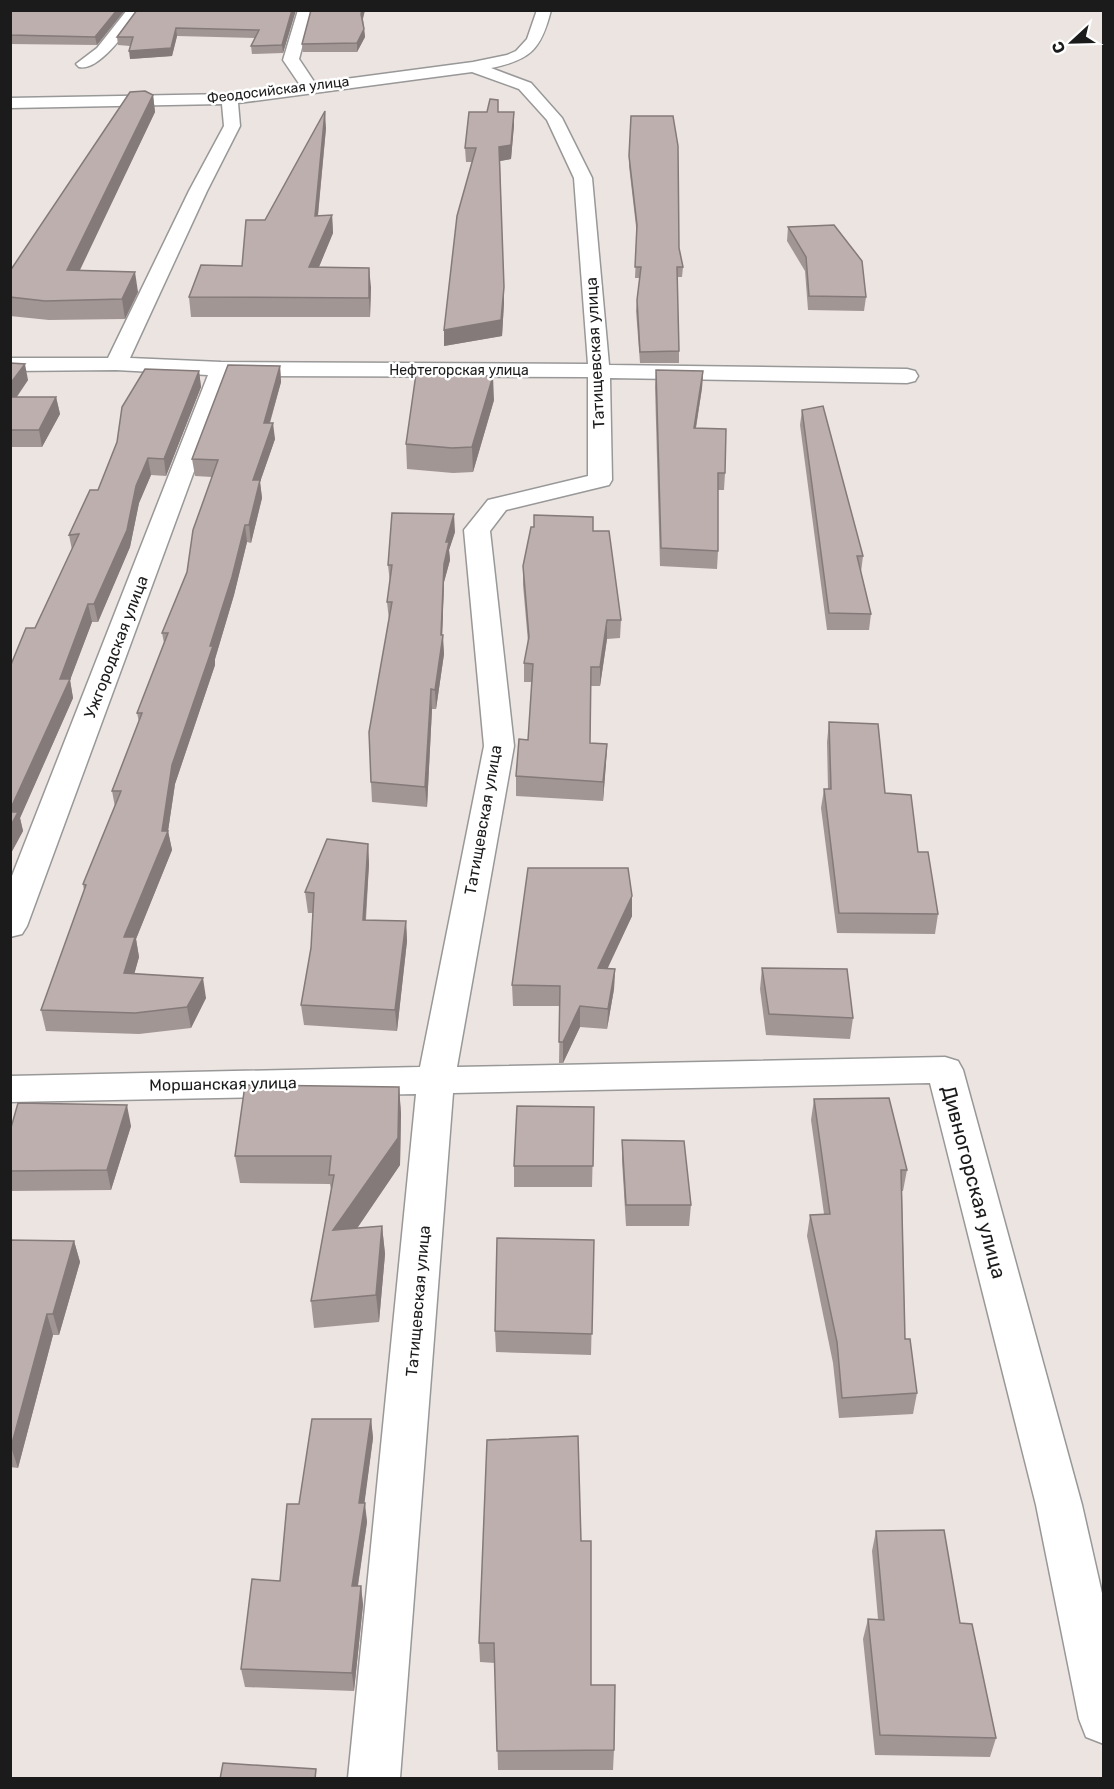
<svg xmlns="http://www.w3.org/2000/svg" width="1114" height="1789" font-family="Rubik,sans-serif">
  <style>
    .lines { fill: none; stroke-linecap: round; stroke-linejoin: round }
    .street-casing { stroke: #989898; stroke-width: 3 }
    .street { fill: #fff; fill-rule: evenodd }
    .wall { fill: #a29695 }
    .shaded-wall { fill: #847a79 }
    .building { fill: #bcafad; stroke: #847a79; stroke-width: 1.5 }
    .labels { text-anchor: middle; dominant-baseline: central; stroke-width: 5; stroke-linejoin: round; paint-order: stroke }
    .far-street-label { font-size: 14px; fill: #1b1b1b; stroke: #fff }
    .street-label { font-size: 16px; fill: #1b1b1b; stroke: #fff }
    .near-street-label { font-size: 20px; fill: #1b1b1b; stroke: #fff }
  </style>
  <rect width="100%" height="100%" fill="#ece4e1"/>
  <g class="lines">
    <g class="street-casing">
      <g id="street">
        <path d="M127 10H142C130 26 100 72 79 67L76 64 97 48Z"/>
        <path d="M298 10H312L299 59 315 83 473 62 507 55 516 51 527 39 537 10H551C541 50 530 60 491 68L531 83 562 118 592 178 609 365 907 369 915 371 918 376 915 381 907 383 610 378 612 480 609 485 506 510 490 531 514 746 457 1067 945 1057 958 1061 963 1070 1082 1505 1104 1602V1744L1086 1737 1079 1719 1036 1505 930 1083 453 1093 400 1778H348L416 1094 10 1102V1076L420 1067 484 746 464 530 488 500 588 476V377L229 376 27 926 22 934 10 937V881L208 375 116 370 10 371V358H108L189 191 224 126 222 104 10 108V98L230 94 300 85 283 60ZM472 72 519 89 547 120 574 178 588 364 221 362 130 358 207 191 240 126 238 103Z"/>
      </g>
    </g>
    <use href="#street" class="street"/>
  </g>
  <g class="wall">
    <polygon points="10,10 125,10 97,45 10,44"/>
    <polygon points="137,10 296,10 283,53 252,54 251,46 255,38 177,36 172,56 130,59 130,46 118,45 117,37"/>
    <polygon points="311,10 365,10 363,19 365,37 357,52 303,52 302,44"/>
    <polygon points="153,95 155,112 79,270 138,292 125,319 49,320 10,316 10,271"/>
    <polygon points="487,112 514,112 514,125 511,159 500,161 504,303 502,336 444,346 444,330 472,162 466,162 465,148"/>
    <polygon points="631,116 679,248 683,267 682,277 677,277 679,351 679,363 640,363 636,311 637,300 640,278 635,278 637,235 629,166"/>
    <polygon points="326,128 318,216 332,215 333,233 319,267 371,287 370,317 191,317 189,297 242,266 265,220"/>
    <polygon points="788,227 866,297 864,311 808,310 805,271 787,241"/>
    <polygon points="10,363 28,380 17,397 56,397 60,414 42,447 10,447"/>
    <polygon points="280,366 281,382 270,423 275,439 260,482 262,498 251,543 247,542 234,595 215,659 215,665 175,784 168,831 172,850 136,939 139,957 134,974 206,998 191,1028 139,1034 46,1031 41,1010 84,891 83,884 115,807 112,791 139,722 137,713 164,643 162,633 187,572 212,477 195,476 192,459"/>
    <polygon points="656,370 703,371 702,388 696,428 725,473 724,490 718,490 718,551 717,569 660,566 655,387"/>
    <polygon points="199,371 201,387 166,476 151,475 139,503 130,547 98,622 92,622 70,680 73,698 20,818 23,831 10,855 35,628 72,550 69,535 98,490"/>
    <polygon points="494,400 473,472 453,473 407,469 406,444"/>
    <polygon points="802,410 863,556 861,572 871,614 869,630 827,630 800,425"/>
    <polygon points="593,531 621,620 620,638 607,639 600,686 591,686 590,743 607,744 606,763 603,801 516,796 516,776 528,740 532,682 524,682 524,663 528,642 523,585 523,566"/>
    <polygon points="455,532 449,550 450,560 444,582 442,635 444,654 436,709 432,709 427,807 372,802 371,782 389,620 387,602 390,583 388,565"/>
    <polygon points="829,722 885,793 918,852 938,914 935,934 837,933 821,808 824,789 828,789 827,742"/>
    <polygon points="368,844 369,864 366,920 406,921 407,941 397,1031 304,1025 301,1005 311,948 313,913 308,913 305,892"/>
    <polygon points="632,896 632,916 607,969 615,969 614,989 607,1029 580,1027 563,1063 559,1063 560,1006 513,1006 512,985"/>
    <polygon points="762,968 853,1018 850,1039 766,1035 760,989"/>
    <polygon points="399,1087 401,1114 400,1165 357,1228 382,1226 385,1254 379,1322 314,1328 311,1301 331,1190 330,1184 240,1183 235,1156"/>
    <polygon points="814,1099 907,1170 903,1191 902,1191 905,1339 917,1393 913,1414 839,1418 833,1363 807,1236 810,1215 824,1214 811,1120"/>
    <polygon points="594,1107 592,1187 514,1187 514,1166"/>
    <polygon points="131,1126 111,1190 10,1191 10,1131"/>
    <polygon points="622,1140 691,1205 689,1226 626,1226 622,1161"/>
    <polygon points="10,1240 74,1241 80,1262 59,1335 53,1335 18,1468 10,1467"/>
    <polygon points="594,1240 591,1355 496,1352 495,1331"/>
    <polygon points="371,1419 373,1438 364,1503 367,1522 358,1586 361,1586 363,1605 354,1691 245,1687 241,1669 280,1581 299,1504"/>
    <polygon points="876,1531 960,1623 996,1738 990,1757 875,1755 863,1639 868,1619 878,1619 872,1551"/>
    <polygon points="581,1541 591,1685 614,1750 613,1770 498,1770 495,1663 480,1662 479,1643"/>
  </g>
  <g class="shaded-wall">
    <polygon points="117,10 125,10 97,45 95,37"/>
    <polygon points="292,10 296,10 283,53 282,45"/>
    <polygon points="362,10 365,10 362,21 361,14"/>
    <polygon points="176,28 177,36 172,56 130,59 129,51"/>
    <polygon points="364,29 365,37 357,52 357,43"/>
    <polygon points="153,95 155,112 71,289 67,270"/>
    <polygon points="325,111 326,128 316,234 315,216"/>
    <polygon points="514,112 514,125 511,159 500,161 499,147"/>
    <polygon points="332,215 333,233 311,286 309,267"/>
    <polygon points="369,268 371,287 370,317 369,298"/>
    <polygon points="135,272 138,292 125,319 122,299"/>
    <polygon points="504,287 504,303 502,336 444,346 444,330"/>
    <polygon points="25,364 28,380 10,406 10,384"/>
    <polygon points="280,366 281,382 265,439 264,423"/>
    <polygon points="199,371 201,387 166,476 164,459"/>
    <polygon points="703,371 702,388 693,445 694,428"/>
    <polygon points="493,376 494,400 473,472 472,447"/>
    <polygon points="56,397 60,414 42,447 39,430"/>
    <polygon points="273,423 275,439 260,482 262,498 251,543 249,525 253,480"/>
    <polygon points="148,458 151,475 139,503 130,547 98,622 94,604 136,486"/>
    <polygon points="454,514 455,532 449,550 450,560 444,582 442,642 443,635 444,654 436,709 435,690 441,635 444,564 446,542"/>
    <polygon points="245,525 247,542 234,595 215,659 215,665 175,784 168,831 172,850 136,939 139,957 129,993 124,973 124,937 162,831 172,765 210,646"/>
    <polygon points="88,604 92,622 70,680 73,698 20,818 23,831 10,855 10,810"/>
    <polygon points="607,620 607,639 600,686 600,667"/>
    <polygon points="431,689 432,709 427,807 425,787"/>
    <polygon points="607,744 606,763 603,801 603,782"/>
    <polygon points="368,844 369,864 364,940 363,920"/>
    <polygon points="632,896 632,916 598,989 598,968"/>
    <polygon points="406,921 407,941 397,1031 395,1010"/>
    <polygon points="615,969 614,989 607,1029 608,1009"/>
    <polygon points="203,978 206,998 191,1028 187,1007"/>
    <polygon points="580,1006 580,1027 563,1063 563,1042"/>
    <polygon points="399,1087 401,1114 400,1165 337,1258 333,1230"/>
    <polygon points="127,1105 131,1126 111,1190 107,1170"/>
    <polygon points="382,1226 385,1254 379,1322 376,1295"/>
    <polygon points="74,1241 80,1262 59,1335 53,1314"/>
    <polygon points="47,1314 53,1335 18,1468 11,1447"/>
    <polygon points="371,1419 373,1438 362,1522 359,1503"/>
    <polygon points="365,1503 367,1522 355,1604 352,1586"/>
    <polygon points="361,1586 363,1605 354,1691 352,1673"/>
  </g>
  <g class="building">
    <polygon points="10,10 117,10 95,37 10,35"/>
    <polygon points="137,10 292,10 282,45 251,46 259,30 176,28 171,48 129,51 133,37 117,37"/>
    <polygon points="311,10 362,10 361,14 364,29 357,43 302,44"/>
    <polygon points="145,91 153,95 67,270 135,272 122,299 45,301 10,297 10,271 130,92"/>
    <polygon points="490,99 498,100 498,112 514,112 511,145 499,147 504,287 501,320 444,330 457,216 476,148 465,148 469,112 487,112"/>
    <polygon points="325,111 315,216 332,215 309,267 369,268 369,298 189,297 201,265 242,266 246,220 265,220"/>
    <polygon points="631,116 673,116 678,146 679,248 683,267 677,267 679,351 640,352 637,300 641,267 635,267 637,225 629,156"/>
    <polygon points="834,225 862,261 866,297 809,296 806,257 788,227"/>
    <polygon points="10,363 25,364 10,384"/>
    <polygon points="228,365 280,366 264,423 273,423 253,480 260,480 249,525 245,525 232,577 210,646 213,646 172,765 162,831 168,831 124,937 135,937 124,973 203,978 187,1007 135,1013 41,1010 86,885 83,884 121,791 112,791 142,713 137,713 168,633 162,633 187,572 193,530 218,460 192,459"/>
    <polygon points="145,369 199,371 164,459 148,458 136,486 127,530 94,604 88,604 60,679 70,679 10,810 10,667 26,628 35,628 79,534 69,535 90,490 98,490 117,442 122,407"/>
    <polygon points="656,370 703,371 694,428 726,429 725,473 718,473 718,551 661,548"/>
    <polygon points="416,374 493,376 472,447 452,448 406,444"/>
    <polygon points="10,397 56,397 39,430 10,430"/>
    <polygon points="823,406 863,556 857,556 871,614 829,613 802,410"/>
    <polygon points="392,513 454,514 446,542 449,542 444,564 441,635 443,635 435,690 431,689 425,787 371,782 369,732 392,602 387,602 392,565 388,565"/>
    <polygon points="534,515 593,517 593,531 609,531 621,620 607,620 600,667 591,667 590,743 607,744 603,782 516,776 519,739 528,740 533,664 524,663 529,637 523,566 531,527 534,527"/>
    <polygon points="829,722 878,724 885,793 911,795 918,852 928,852 938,914 839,913 824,789 831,789"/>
    <polygon points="10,812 18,812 10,827"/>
    <polygon points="327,839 368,844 363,920 406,921 395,1010 301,1005 311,948 314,893 305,892"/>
    <polygon points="528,868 628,868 632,896 598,968 615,969 608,1009 580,1006 563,1042 559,1042 560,986 512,985"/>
    <polygon points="762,968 847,969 853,1018 769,1014"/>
    <polygon points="245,1085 399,1087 398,1138 333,1230 382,1226 376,1295 311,1301 334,1175 329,1175 331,1156 235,1156"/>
    <polygon points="889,1098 907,1170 901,1170 905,1339 910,1339 917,1393 842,1398 837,1342 810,1215 830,1214 814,1099"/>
    <polygon points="18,1103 127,1105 107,1170 10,1171 10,1131"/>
    <polygon points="517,1106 594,1107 593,1166 514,1166"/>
    <polygon points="622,1140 684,1141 691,1205 626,1205"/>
    <polygon points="497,1238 594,1240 592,1334 495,1331"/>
    <polygon points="10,1240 74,1241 53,1314 47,1314 11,1447 10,1447"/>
    <polygon points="312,1419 371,1419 359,1503 365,1503 352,1586 361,1586 352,1673 241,1669 252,1579 280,1581 287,1504 299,1504"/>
    <polygon points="578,1436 581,1541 591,1541 591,1685 615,1685 614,1750 497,1751 494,1643 479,1643 487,1440"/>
    <polygon points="944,1530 960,1623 972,1624 996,1738 880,1735 868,1619 884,1620 876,1531"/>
    <polygon points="223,1763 316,1769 315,1779 220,1779"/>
  </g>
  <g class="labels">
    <g class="far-street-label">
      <text transform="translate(278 90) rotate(-7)">Феодосийская улица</text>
      <text x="459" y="370">Нефтегорская улица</text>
    </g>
    <g class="street-label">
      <text transform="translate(595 353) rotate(-93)">Татищевская улица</text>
      <text transform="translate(116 647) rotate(-69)">Ужгородская улица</text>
      <text transform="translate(483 820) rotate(-80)">Татищевская улица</text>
      <text transform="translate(223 1084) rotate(-1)">Моршанская улица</text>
      <text transform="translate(418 1301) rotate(-85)">Татищевская улица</text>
    </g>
    <g class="near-street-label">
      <text transform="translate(974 1182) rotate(75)">Дивногорская улица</text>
    </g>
  </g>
  <rect width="1114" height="1789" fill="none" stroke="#1b1b1b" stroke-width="24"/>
  <g transform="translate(1072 42) rotate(248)" stroke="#ffffff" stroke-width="4.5" paint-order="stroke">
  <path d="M0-4.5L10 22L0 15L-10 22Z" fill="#1b1b1b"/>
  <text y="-9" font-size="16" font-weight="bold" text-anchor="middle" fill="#1b1b1b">С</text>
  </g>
</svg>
